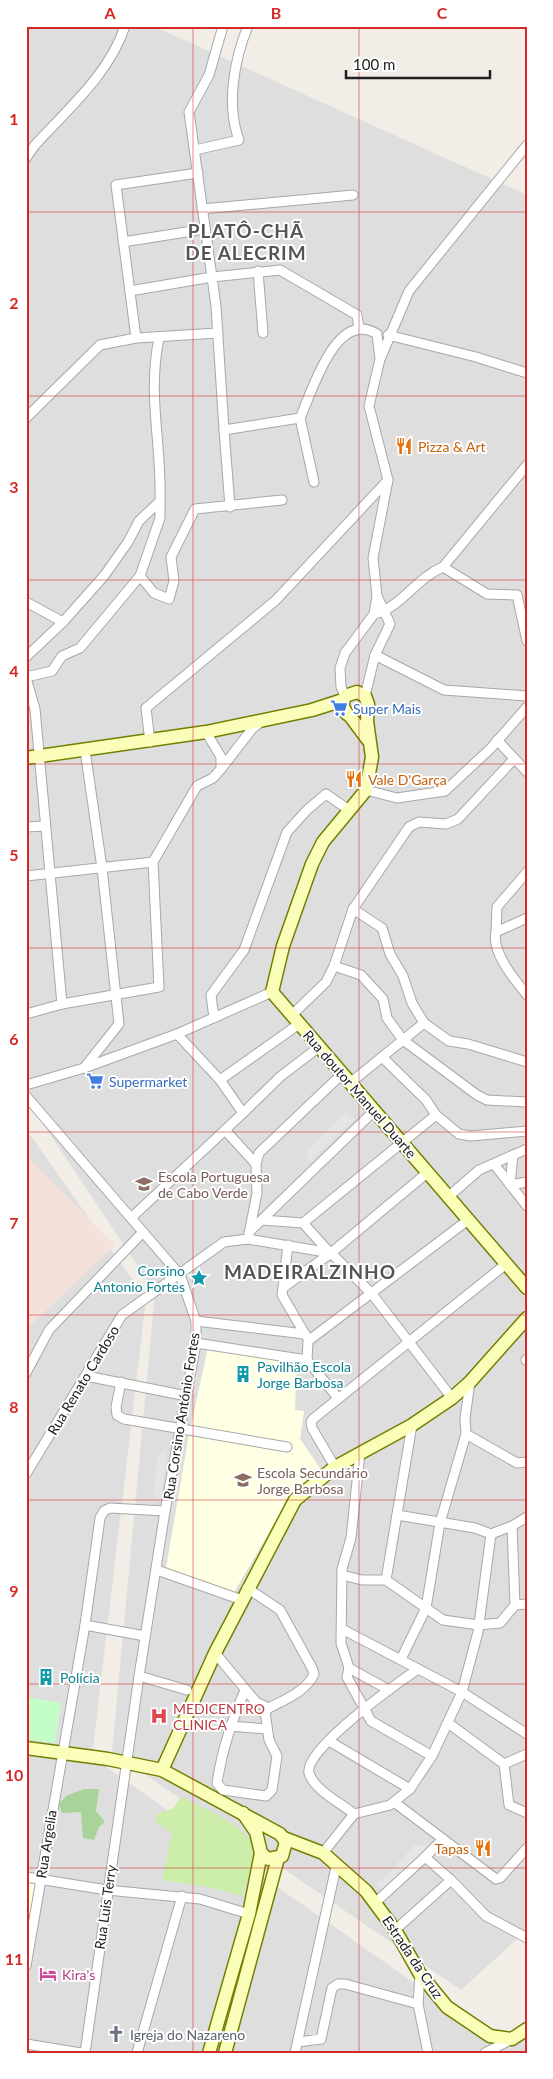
<svg xmlns="http://www.w3.org/2000/svg" width="553" height="2079" font-family="Lato,sans-serif">
  <style>
    .residential { fill: #dfdede }
    .education { fill: #ffffe3 }
    .military { fill: #f4e1da }
    .grass { fill: #cea }
    .forest { fill: #aad399 }
    .park { fill: #c3fdc7 }
    .parking { fill: #e5e5e5 }
    .lines { fill: none; stroke-linecap: round; stroke-linejoin: round }
    .street-casing { stroke: #a8a8a8; stroke-width: 11 }
    .secondary-casing { stroke: #728000; stroke-width: 15 }
    .street { stroke: #fff; stroke-width: 9 }
    .secondary { stroke: #fafeb9; stroke-width: 12 }
    .grid { fill: none; stroke: #d62828; stroke-width: 1; stroke-opacity: 0.55 }
    .labels { text-anchor: middle; dominant-baseline: central; stroke-width: 4; stroke-linejoin: round; paint-order: stroke }
    .food-label { font-size: 14px; fill: #c56008; stroke: #fff; text-anchor: start }
    .shop-label { font-size: 14px; fill: #366cbe; stroke: #fff; text-anchor: start }
    .street-label { font-size: 14px; fill: #212121; stroke: #fff }
    .education-label { font-size: 14px; fill: #785e54; stroke: #fff; text-anchor: start }
    .culture-label { font-size: 14px; fill: #0d838f; stroke: #fff; text-anchor: start }
    .health-label { font-size: 14px; fill: #be3a42; stroke: #fff; text-anchor: start }
    .hotel-label { font-size: 14px; fill: #b23c85; stroke: #fff; text-anchor: start }
    .worship-label { font-size: 14px; fill: #5b616d; stroke: #fff; text-anchor: start }
    .district-label { font-size: 19px; font-weight: bold; letter-spacing: 1px; fill: #545454; stroke: #fff }
    .neatline { fill: none; stroke: #d62828; stroke-width: 2 }
    .grid-label { font-size: 16px; text-anchor: middle; font-weight: bold; fill: #d62828 }
  </style>
  <rect width="100%" height="100%" fill="#f2eee7"/>
  <g class="residential">
    <polygon points="26,26 153,26 527,195 527,1930 461,1990 112,1752 155,1292 26,1098"/>
    <polygon points="26,1129 146,1299 92,1757 490,2036 512,2039 527,2023 527,2053 26,2053"/>
  </g>
  <g class="education">
    <polygon points="209,1343 297,1360 295,1410 304,1411 300,1439 320,1468 293,1492 233,1594 166,1568 188,1440"/>
    <polygon points="26,1882 36,1884 26,1936"/>
  </g>
  <polygon class="military" points="26,1155 115,1245 26,1330"/>
  <path class="grass" d="M181 1797C199 1806 252 1828 255 1850 256 1860 245 1885 242 1896L209 1887 162 1880 172 1833 156 1822V1815L173 1808Z"/>
  <polygon class="forest" points="84,1789 99,1789 96,1811 105,1822 99,1827 94,1840 83,1838 81,1812 62,1813 59,1804 66,1796"/>
  <polygon class="park" points="26,1697 61,1703 55,1743 26,1739"/>
  <g class="parking">
    <polygon points="345,1113 355,1119 309,1162 306,1151"/>
    <polygon points="167,1448 161,1499 153,1495 158,1456"/>
    <polygon points="415,1845 434,1846 388,1892 377,1884"/>
  </g>
  <g class="lines">
    <g class="street-casing">
      <g id="street">
        <path d="M223 26 209 75 189 112 216 306 224 430 300 418C312 392 336 308 377 334L380 359 369 406 388 480 373 558 377 596 374 614 345 653 340 668 341 687 345 696"/>
        <path d="M195 150 239 140C226 105 234 60 248 26"/>
        <path d="M26 158 35 145C68 109 110 73 125 26"/>
        <polyline points="202,209 353,195"/>
        <polyline points="123,242 205,229"/>
        <polyline points="258,271 263,333"/>
        <polyline points="130,291 212,277 280,270 357,315 359,329"/>
        <polyline points="388,335 476,357 527,373"/>
        <polyline points="136,338 116,185 198,173"/>
        <polyline points="381,357 409,291 527,145"/>
        <polyline points="26,418 100,345 136,338 218,333"/>
        <polyline points="300,418 314,482"/>
        <polyline points="224,430 230,507"/>
        <polyline points="443,567 487,594 517,595 527,641"/>
        <polyline points="140,576 154,593 169,599 174,581 171,557 195,509 282,500"/>
        <polyline points="26,602 63,622"/>
        <path d="M374 614C401 608 416 578 443 567L527 465"/>
        <polyline points="375,655 444,690 527,696"/>
        <path d="M26 657 63 622 104 576 128 542 139 521 160 501C162 443 147 397 159 338"/>
        <polyline points="26,677 52,671 62,656 80,648 140,576 160,518 160,501"/>
        <polyline points="26,678 35,709 62,1004"/>
        <polyline points="365,696 375,655 390,624 377,596"/>
        <polyline points="497,740 527,772"/>
        <polyline points="150,742 146,708 276,600 388,480"/>
        <polyline points="221,769 252,729 262,721"/>
        <polyline points="366,790 397,798 445,791 491,748 527,707"/>
        <polyline points="26,827 45,826"/>
        <polyline points="527,872 497,907 496,932 527,918"/>
        <polyline points="26,876 153,862"/>
        <polyline points="353,909 382,928 390,954 403,976 412,1003 424,1023"/>
        <path d="M496 932C491 952 515 980 527 995"/>
        <polyline points="334,966 361,975 383,999 387,1018 403,1040 477,1095 487,1100 527,1102"/>
        <polyline points="26,1014 62,1004 159,987 153,862 197,786 213,778 221,769 221,757 206,732"/>
        <polyline points="292,1015 326,982 334,966 353,909 409,827 419,822 446,824 458,819 514,759"/>
        <polyline points="214,1018 211,995 244,950 287,832 307,810 326,794 349,810"/>
        <polyline points="177,1034 220,1080 299,1024"/>
        <polyline points="382,1057 424,1023 449,1041 468,1044 527,1062"/>
        <polyline points="84,1068 119,1024 102,868 85,750"/>
        <polyline points="220,1080 243,1113 225,1130 256,1164"/>
        <polyline points="350,1083 382,1057 426,1100 436,1115"/>
        <polyline points="26,1085 84,1068 177,1034 272,992"/>
        <polyline points="26,1096 180,1275 196,1321 196,1343 165,1511 139,1676 85,2053"/>
        <polyline points="243,1113 281,1076 319,1047"/>
        <polyline points="513,1155 510,1185 527,1182"/>
        <polyline points="494,1164 527,1206"/>
        <polyline points="448,1197 479,1170 527,1149"/>
        <polyline points="131,1218 225,1130"/>
        <polyline points="262,1220 303,1223 436,1115 459,1134 471,1136 527,1131"/>
        <polyline points="303,1223 330,1253"/>
        <polyline points="249,1232 374,1111"/>
        <polyline points="248,1239 257,1193 256,1164 259,1153 342,1074"/>
        <polyline points="288,1245 282,1295 306,1336"/>
        <polyline points="284,1287 331,1253 427,1173"/>
        <polyline points="196,1321 305,1334"/>
        <polyline points="196,1343 307,1360"/>
        <polyline points="526,1360 527,1359"/>
        <polyline points="26,1373 49,1330 143,1232"/>
        <polyline points="86,1376 187,1396"/>
        <polyline points="121,1382 116,1407 117,1415 124,1419 287,1447"/>
        <polyline points="338,1398 307,1360 308,1341 468,1220"/>
        <polyline points="412,1425 386,1580 443,1620 479,1625 500,1623 515,1605 512,1526"/>
        <polyline points="466,1434 517,1463 527,1462"/>
        <polyline points="360,1453 351,1538 342,1569 341,1643 349,1668 347,1677 371,1721 432,1756"/>
        <polyline points="335,1467 312,1428 311,1422 313,1419 506,1264"/>
        <polyline points="26,1474 122,1315 224,1242 248,1239 331,1253 372,1294 452,1398"/>
        <polyline points="397,1515 475,1528 491,1534 512,1526 527,1517"/>
        <polyline points="157,1570 242,1600"/>
        <polyline points="342,1575 362,1580 386,1580"/>
        <polyline points="515,1605 527,1604"/>
        <polyline points="85,1625 145,1636"/>
        <polyline points="342,1629 462,1692 527,1734"/>
        <path d="M215 1653 256 1702 269 1708C284 1700 307 1691 314 1674L312 1668 280 1610 247 1588"/>
        <polyline points="401,1659 426,1608 440,1523 466,1434 465,1418 470,1382"/>
        <polyline points="349,1668 389,1690"/>
        <polyline points="139,1676 187,1690"/>
        <path d="M245 1690C232 1721 222 1749 217 1783L223 1790 266 1796 272 1790 277 1756 269 1740 265 1711 269 1708"/>
        <polyline points="448,1723 504,1764 509,1805 527,1813"/>
        <polyline points="229,1726 267,1729"/>
        <polyline points="329,1741 410,1789"/>
        <polyline points="504,1764 527,1754"/>
        <polyline points="394,1802 496,1879 500,1878 527,1848"/>
        <path d="M354 1814C341 1803 314 1790 309 1773 303 1750 399 1682 418 1669"/>
        <polyline points="323,1853 354,1814 390,1805 410,1789 432,1756 462,1692 478,1632 491,1534"/>
        <polyline points="26,1877 107,1890 200,1899 249,1914"/>
        <polyline points="451,1880 486,1916 527,1938"/>
        <polyline points="376,1902 425,1857"/>
        <polyline points="395,1930 451,1880 425,1857 443,1839"/>
        <polyline points="26,1966 85,1625 100,1518 104,1511 110,1508 165,1511"/>
        <polyline points="420,1974 418,2004 428,2053"/>
        <polyline points="298,2042 321,2039 332,1988 338,1984 345,1984 418,2004"/>
        <polyline points="26,2044 81,2053"/>
        <polyline points="137,2053 182,1896"/>
        <polyline points="295,2053 336,1867"/>
        <polyline points="485,2053 512,2039"/>
      </g>
    </g>
    <g class="secondary-casing">
      <g id="secondary">
        <polyline points="347,714 342,705 345,696 357,692 365,696 368,704 367,721 372,757 366,790 323,842 312,864 283,946 272,992 527,1288"/>
        <polyline points="350,716 368,740"/>
        <polyline points="26,758 206,732 312,710 343,700"/>
        <polyline points="26,1748 108,1759 162,1770 280,1834 286,1842 282,1856 268,1859 261,1853 256,1832 243,1813"/>
        <polyline points="162,1770 215,1653 295,1500 335,1467 412,1425 452,1398 470,1382 527,1318"/>
        <polyline points="284,1838 323,1853 366,1891 395,1930 420,1974 447,2007 490,2036 512,2039 527,2029"/>
        <polyline points="209,2053 249,1914 261,1853"/>
        <polyline points="225,2053 278,1858"/>
      </g>
    </g>
    <use href="#street" class="street"/>
    <use href="#secondary" class="secondary"/>
  </g>
  <path class="grid" d="M193 26V2053M359 26V2053M26 212H527M26 396H527M26 580H527M26 764H527M26 948H527M26 1132H527M26 1315H527M26 1500H527M26 1684H527M26 1868H527"/>
  <defs>
    <g id="restaurant-bare" transform="scale(1.35)"><path d="M-5-6h1v4h1v-4h1v4h1v-4h1v5L-1.5 .5V6h-2V.5L-5-1ZM5-6V6H3V1.5H1.5Q1.5-4 5-6Z" fill="#e8710a" stroke="#fff" stroke-width="2.5" paint-order="stroke"/></g>
    <g id="supermarket-bare" transform="scale(1.35)"><path d="M-6-5.5h2.5l.6 2H6L4.5 2H-2.5L-4.4-4H-6ZM-1.5 3.2a1.3 1.3 0 1 0 .1 0ZM3 3.2a1.3 1.3 0 1 0 .1 0Z" fill="#3f7fe0" stroke="#fff" stroke-width="2.5" paint-order="stroke"/></g>
    <g id="school-bare" transform="scale(1.35)"><path d="M0-5L7-2L0 1L-7-2ZM-4 1L0 2.5L4 1V4Q0 6-4 4Z" fill="#8d6e63" stroke="#fff" stroke-width="2.5" paint-order="stroke"/></g>
    <g id="sight-bare" transform="scale(1.35)"><path d="M0-6L1.8-2.2L6-1.7L2.9 1.2L3.7 5.4L0 3.3L-3.7 5.4L-2.9 1.2L-6-1.7L-1.8-2.2Z" fill="#0f9aa8" stroke="#fff" stroke-width="2.5" paint-order="stroke"/></g>
    <g id="building-bare" transform="scale(1.35)"><path d="M-4-6H4V6H1V3H-1V6H-4ZM-2.5-4.3h1.7v1.8h-1.7ZM.8-4.3h1.7v1.8H.8ZM-2.5-1h1.7V.8h-1.7ZM.8-1h1.7V.8H.8Z" fill="#0f9aa8" stroke="#fff" stroke-width="2.5" paint-order="stroke"/></g>
    <g id="hospital-bare" transform="scale(1.35)"><path d="M-5-5h3v3.5h4V-5h3V5h-3V1.5h-4V5h-3Z" fill="#e0444e" stroke="#fff" stroke-width="2.5" paint-order="stroke"/></g>
    <g id="hotel-bare" transform="scale(1.35)"><path d="M-6-4.5h1.5V1H6V5H4.5V3h-9V5H-6ZM-4 0a1.8 1.8 0 1 1 3.6 0ZM.5 0V-2.5h3Q6-2.5 6 0Z" fill="#d1479c" stroke="#fff" stroke-width="2.5" paint-order="stroke"/></g>
    <g id="church-bare" transform="scale(1.35)"><path d="M-1.2-6h2.4v3.5h3.3v2.4h-3.3V6h-2.4V-.1h-3.3v-2.4h3.3Z" fill="#6b7280" stroke="#fff" stroke-width="2.5" paint-order="stroke"/></g>
  </defs>
  <g fill-rule="evenodd">
    <use href="#restaurant-bare" x="404" y="446"/>
    <use href="#supermarket-bare" x="339" y="708"/>
    <use href="#restaurant-bare" x="354" y="779"/>
    <use href="#supermarket-bare" x="95" y="1081"/>
    <use href="#school-bare" x="144" y="1184"/>
    <use href="#sight-bare" x="199" y="1278"/>
    <use href="#building-bare" x="243" y="1374"/>
    <use href="#school-bare" x="243" y="1480"/>
    <use href="#building-bare" x="46" y="1677"/>
    <use href="#hospital-bare" x="159" y="1716"/>
    <use href="#restaurant-bare" x="483" y="1848"/>
    <use href="#hotel-bare" x="48" y="1974"/>
    <use href="#church-bare" x="116" y="2034"/>
  </g>
  <g class="labels">
    <g class="food-label">
      <text x="418" y="446">Pizza &amp; Art</text>
      <text x="368" y="779">Vale D'Garça</text>
      <text x="469" y="1848" text-anchor="end">Tapas</text>
    </g>
    <g class="shop-label">
      <text x="353" y="708">Super Mais</text>
      <text x="109" y="1081">Supermarket</text>
    </g>
    <g class="street-label">
      <text transform="translate(360 1094) rotate(49)">Rua doutor Manuel Duarte</text>
      <text transform="translate(83 1380) rotate(-59)">Rua Renato Cardoso</text>
      <text transform="translate(181 1416) rotate(-81)">Rua Corsino António Fortes</text>
      <text transform="translate(46 1844) rotate(-81)">Rua Argelia</text>
      <text transform="translate(105 1907) rotate(-82)">Rua Luis Terry</text>
      <text transform="translate(413 1957) rotate(56)">Estrada da Cruz</text>
    </g>
    <g class="education-label">
      <text x="158" y="1176">Escola Portuguesa<tspan x="158" dy="16">de Cabo Verde</tspan></text>
      <text x="257" y="1472">Escola Secundário<tspan x="257" dy="16">Jorge Barbosa</tspan></text>
    </g>
    <g class="culture-label">
      <text x="185" y="1270" text-anchor="end">Corsino<tspan x="185" dy="16">Antonio Fortes</tspan></text>
      <text x="257" y="1366">Pavilhão Escola<tspan x="257" dy="16">Jorge Barbosa</tspan></text>
      <text x="60" y="1677">Polícia</text>
    </g>
    <g class="health-label">
      <text x="173" y="1708">MEDICENTRO<tspan x="173" dy="16">CLINICA</tspan></text>
    </g>
    <g class="hotel-label">
      <text x="62" y="1974">Kira's</text>
    </g>
    <g class="worship-label">
      <text x="130" y="2034">Igreja do Nazareno</text>
    </g>
    <g class="district-label">
      <text x="246" y="230">PLATÔ-CHÃ<tspan x="246" dy="22">DE ALECRIM</tspan></text>
      <text x="310" y="1271">MADEIRALZINHO</text>
    </g>
  </g>
  <rect width="553" height="2079" fill="none" stroke="#ffffff" stroke-width="55"/>
  <path d="M346 70v8h144v-8" fill="none" stroke="#212121" stroke-width="2.5"/>
  <text x="353" y="70" font-size="15" fill="#212121" stroke="#ffffff" stroke-width="4" paint-order="stroke">100 m</text>
  <rect x="28" y="28" width="498" height="2024" class="neatline"/>
  <g class="grid-label">
    <text x="110" y="19">A</text>
    <text x="276" y="19">B</text>
    <text x="442" y="19">C</text>
    <text x="14" y="125">1</text>
    <text x="14" y="309">2</text>
    <text x="14" y="493">3</text>
    <text x="14" y="677">4</text>
    <text x="14" y="861">5</text>
    <text x="14" y="1045">6</text>
    <text x="14" y="1229">7</text>
    <text x="14" y="1413">8</text>
    <text x="14" y="1597">9</text>
    <text x="14" y="1781">10</text>
    <text x="14" y="1965">11</text>
  </g>
</svg>
